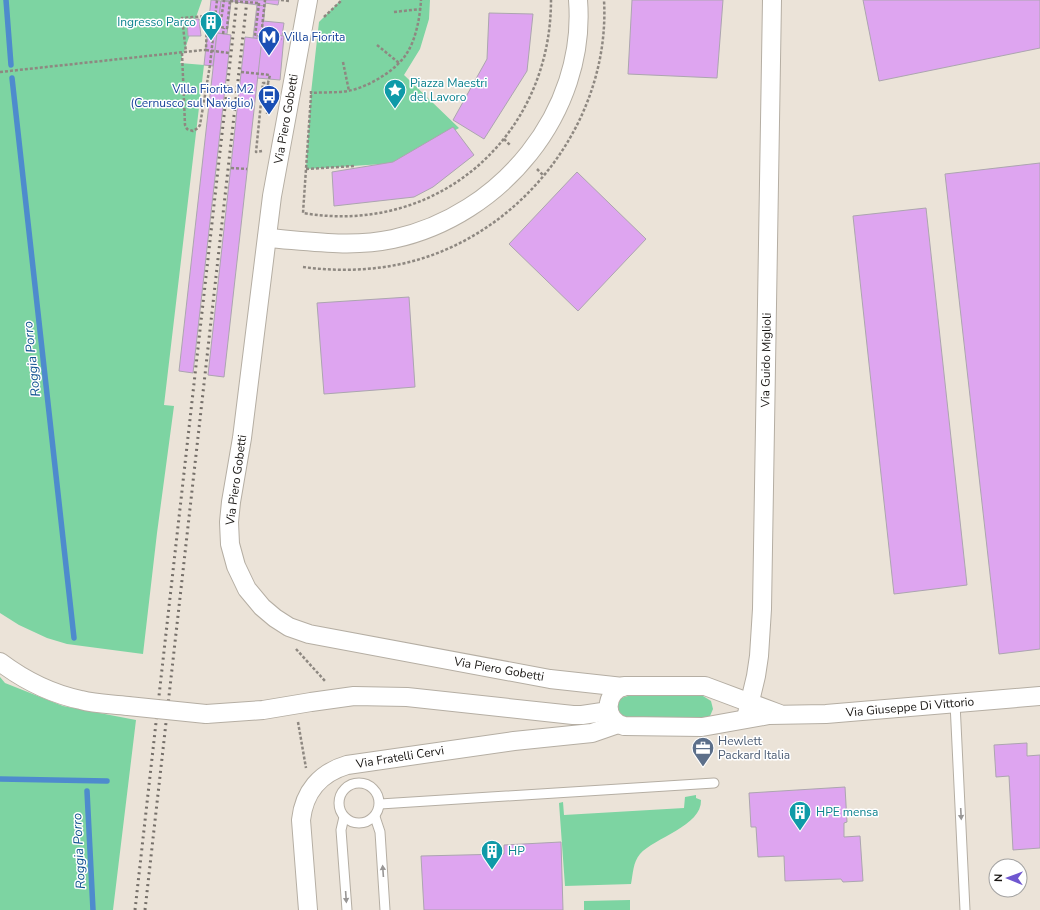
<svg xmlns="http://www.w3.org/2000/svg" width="1040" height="910" font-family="'Nunito Sans',sans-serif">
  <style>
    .green { fill: #7dd4a2 }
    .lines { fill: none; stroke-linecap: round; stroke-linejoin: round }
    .stream { stroke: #4e8bcd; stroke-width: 5.5 }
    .building { fill: #dea5f0; stroke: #aca5af }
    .service-casing { stroke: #b5aea3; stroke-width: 11 }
    .minor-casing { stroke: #b5aea3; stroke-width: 20 }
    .path { stroke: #8e8881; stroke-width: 2.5; stroke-dasharray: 3 2; stroke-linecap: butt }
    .service { stroke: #fff; stroke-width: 9 }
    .minor { stroke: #fff; stroke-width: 18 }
    .rail { stroke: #756f69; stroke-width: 3; stroke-dasharray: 2 4; stroke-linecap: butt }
    .minor-bridge-casing { stroke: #b5aea3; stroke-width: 20; stroke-linecap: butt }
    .path-bridge { stroke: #8e8881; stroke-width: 2.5; stroke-dasharray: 3 2; stroke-linecap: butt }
    .minor-bridge { stroke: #fff; stroke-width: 18 }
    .oneway { fill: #989695 }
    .labels { text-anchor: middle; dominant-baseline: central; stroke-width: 3; stroke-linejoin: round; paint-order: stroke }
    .culture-label { font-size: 12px; fill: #0d838f; stroke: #fff; text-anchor: start }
    .transit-label { font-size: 12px; fill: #164399; stroke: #fff; text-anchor: start }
    .street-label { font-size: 12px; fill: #191613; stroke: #fff }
    .service-label { font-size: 12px; fill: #4e5e75; stroke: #fff; text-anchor: start }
    .water-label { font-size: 13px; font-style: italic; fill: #105290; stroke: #fff }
  </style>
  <rect width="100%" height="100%" fill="#ebe3d8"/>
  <g class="green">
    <polygon points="0,0 202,0 180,63 204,65 164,405 174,406 157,533 143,654 67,644 47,638 19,625 0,613"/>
    <polygon points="341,0 430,0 429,19 420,49 404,75 459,128 398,163 306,169 311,93 319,22"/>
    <polygon points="0,677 5,683 63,706 136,720 113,910 0,910"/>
    <polygon points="628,696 703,696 711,701 713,709 710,716 707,718 626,720 620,716 617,705 621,698"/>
    <path d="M696 795V798L701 800C702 826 654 838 640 854 633 862 633 874 631 884L565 886 559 803 563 802 564 815 684 808 685 797Z"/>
    <polygon points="630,900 630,910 584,910 584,901"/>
  </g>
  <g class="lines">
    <g class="stream">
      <polyline points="6,0 11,65"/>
      <polyline points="12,78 74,638"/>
      <polyline points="0,779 107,781"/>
      <polyline points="87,791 93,910"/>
    </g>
  </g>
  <g class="building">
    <polygon points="211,0 221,1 213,66 204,65"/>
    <polygon points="221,0 266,0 265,6"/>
    <polygon points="266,0 279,0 278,5 265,3"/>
    <polygon points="632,0 723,0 717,78 628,74"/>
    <polygon points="863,0 1040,0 1040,48 879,81"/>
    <polygon points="221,1 231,2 227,34 217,33"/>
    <polygon points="257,5 265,6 262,39 253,38"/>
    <polygon points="489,13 533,14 527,71 484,139 453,120 487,59"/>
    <polygon points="187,19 199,19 201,36 188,36"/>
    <polygon points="263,21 284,23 282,36 262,34"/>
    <polygon points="217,33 231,35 193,373 179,371"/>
    <polygon points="262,34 284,36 280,80 257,78"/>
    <polygon points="245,37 262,39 224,377 208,375"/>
    <polygon points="453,127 474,155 433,187 414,197 334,206 332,172 393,162"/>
    <polygon points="1040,163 1040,649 999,654 945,174"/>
    <polygon points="577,172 646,239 578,311 509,244"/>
    <polygon points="926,208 967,585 894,594 853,216"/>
    <polygon points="409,297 415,387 324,394 317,303"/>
    <polygon points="1027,743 1027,756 1040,755 1040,848 1013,850 1009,776 996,777 994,745"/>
    <polygon points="845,787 847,822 844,823 844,837 860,836 863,881 843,882 841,879 785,881 784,856 758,857 756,827 751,827 749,793"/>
    <polygon points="561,842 563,910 424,910 421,856 504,854 504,845"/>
  </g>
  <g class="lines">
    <g class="service-casing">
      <g id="service">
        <polyline points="955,703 965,910"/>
        <circle cx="359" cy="803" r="20"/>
        <polyline points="380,804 714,783"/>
        <polyline points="344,817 341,830 347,910"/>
        <polyline points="375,817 380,832 385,910"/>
      </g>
    </g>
    <g class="minor-casing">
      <g id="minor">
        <polyline points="308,0 272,196 242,438 231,502 229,522 230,544 236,566 247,589 262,607 275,618 289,627 309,634 550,679 623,687"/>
        <path d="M267 238C309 241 351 248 393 239 501 216 587 112 578 0"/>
        <path d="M0 662C24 680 52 694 81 700 96 704 112 704 128 706"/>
        <polyline points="206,714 263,710 311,702 354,696 407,697 573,715 582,715 609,711"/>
        <path d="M780 714 705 686H624C604 693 603 720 624 726L702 727 769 715 826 714 1040 696"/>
        <polyline points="746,718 756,676 759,656 762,609 772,0"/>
        <path d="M308 910 301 820C304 792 320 773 347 765L514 741 592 733 618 724"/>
      </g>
    </g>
    <g class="path">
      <polyline points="281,0 290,1"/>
      <polyline points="259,3 255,36 282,39"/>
      <polyline points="394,12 421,9"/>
      <polyline points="324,17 342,0"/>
      <polyline points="206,25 227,28 230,1"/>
      <polyline points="220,27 224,0"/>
      <polyline points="223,34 224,28"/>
      <polyline points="261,37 265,0"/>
      <polyline points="377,45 399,63"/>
      <polyline points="206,50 229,53"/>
      <polyline points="182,53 185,125 187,129 193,131 198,128 200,125 210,65 217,0"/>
      <polyline points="343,62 349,91"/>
      <polyline points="0,72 203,50 206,50 207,16 182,18 186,52"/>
      <polyline points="241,72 270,75 268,83 263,83 256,152 262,151"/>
      <polyline points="268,83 268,92 273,93"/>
      <path d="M311 91V93C323 92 336 93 348 91 368 87 396 71 407 53 416 39 420 17 421 0"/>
      <path d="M311 95 303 213C438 236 551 136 551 0"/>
      <polyline points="267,114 270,87 274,87"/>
      <polyline points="504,139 511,146"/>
      <polyline points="231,168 247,169"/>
      <polyline points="306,169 355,166"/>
      <polyline points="537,169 544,176"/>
      <path d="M303 267C333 271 365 271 396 265 517 242 611 124 604 0"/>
      <polyline points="296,649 325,681"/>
      <polyline points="298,722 306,768"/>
    </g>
    <use href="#service" class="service"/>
    <use href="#minor" class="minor"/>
    <g class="rail">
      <polyline points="135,910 237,0"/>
      <polyline points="145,910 247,0"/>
    </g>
    <g class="minor-bridge-casing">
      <polyline id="minor-bridge" points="128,706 206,714"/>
    </g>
    <polyline class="path-bridge" points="230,1 259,3"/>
    <use href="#minor-bridge" class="minor-bridge"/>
  </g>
  <defs><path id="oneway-solid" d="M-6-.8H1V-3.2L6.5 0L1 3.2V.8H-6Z"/></defs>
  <g class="oneway">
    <use href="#oneway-solid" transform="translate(961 814) rotate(87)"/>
    <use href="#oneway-solid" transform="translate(383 871) rotate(-94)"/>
    <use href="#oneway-solid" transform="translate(346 897) rotate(86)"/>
  </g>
  <defs>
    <g id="building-pin" transform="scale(1.15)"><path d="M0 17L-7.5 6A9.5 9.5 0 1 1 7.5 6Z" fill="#0f9aa8" stroke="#fff"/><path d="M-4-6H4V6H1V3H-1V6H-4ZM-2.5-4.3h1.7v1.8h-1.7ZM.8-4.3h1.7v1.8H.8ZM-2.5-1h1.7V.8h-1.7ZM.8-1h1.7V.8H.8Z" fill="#fff"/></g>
    <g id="metro-pin" transform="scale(1.15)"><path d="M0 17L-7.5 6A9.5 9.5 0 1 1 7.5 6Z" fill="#1a4fb4" stroke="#fff"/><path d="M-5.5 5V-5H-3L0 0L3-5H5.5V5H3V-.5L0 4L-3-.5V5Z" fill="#fff"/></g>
    <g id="sight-pin" transform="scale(1.15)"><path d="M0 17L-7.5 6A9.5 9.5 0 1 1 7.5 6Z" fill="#0f9aa8" stroke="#fff"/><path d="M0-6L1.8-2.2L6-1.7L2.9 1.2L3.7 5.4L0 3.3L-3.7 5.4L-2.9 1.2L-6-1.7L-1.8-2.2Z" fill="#fff"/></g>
    <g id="bus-pin" transform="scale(1.15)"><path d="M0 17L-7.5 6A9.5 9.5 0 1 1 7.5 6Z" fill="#1a4fb4" stroke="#fff"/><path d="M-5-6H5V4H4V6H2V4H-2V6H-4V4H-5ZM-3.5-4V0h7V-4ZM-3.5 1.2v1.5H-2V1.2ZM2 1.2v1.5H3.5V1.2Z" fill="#fff"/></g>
    <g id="office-pin" transform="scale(1.15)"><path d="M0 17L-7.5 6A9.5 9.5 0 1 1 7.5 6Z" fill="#5c6f8a" stroke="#fff"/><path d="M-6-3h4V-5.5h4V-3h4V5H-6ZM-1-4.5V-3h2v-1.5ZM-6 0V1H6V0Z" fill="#fff"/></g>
  </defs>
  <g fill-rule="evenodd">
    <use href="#building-pin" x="211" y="22"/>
    <use href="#metro-pin" x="269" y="37"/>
    <use href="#sight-pin" x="395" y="90"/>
    <use href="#bus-pin" x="269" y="96"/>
    <use href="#office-pin" x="703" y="748"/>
    <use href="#building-pin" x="800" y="812"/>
    <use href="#building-pin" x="492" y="851"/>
  </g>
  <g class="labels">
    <g class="culture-label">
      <text x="196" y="22" text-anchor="end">Ingresso Parco</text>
      <text x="410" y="83">Piazza Maestri<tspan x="410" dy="14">del Lavoro</tspan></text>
      <text x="816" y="812">HPE mensa</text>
      <text x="508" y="851">HP</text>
    </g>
    <g class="transit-label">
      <text x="284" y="37">Villa Fiorita</text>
      <text x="254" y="89" text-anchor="end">Villa Fiorita M2<tspan x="254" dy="14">(Cernusco sul Naviglio)</tspan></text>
    </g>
    <g class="street-label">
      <text transform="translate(286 119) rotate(-80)">Via Piero Gobetti</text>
      <text transform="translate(766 360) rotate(-89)">Via Guido Miglioli</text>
      <text transform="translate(236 480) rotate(-82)">Via Piero Gobetti</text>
      <text transform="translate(499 669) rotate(10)">Via Piero Gobetti</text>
      <text transform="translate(910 707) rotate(-5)">Via Giuseppe Di Vittorio</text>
      <text transform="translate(400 757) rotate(-9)">Via Fratelli Cervi</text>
    </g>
    <g class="service-label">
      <text x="718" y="741">Hewlett<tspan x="718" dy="14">Packard Italia</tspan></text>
    </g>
    <g class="water-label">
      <text transform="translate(32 359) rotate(-96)">Roggia Porro</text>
      <text transform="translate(79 851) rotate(-93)">Roggia Porro</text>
    </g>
  </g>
  <g transform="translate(1008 878) rotate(271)"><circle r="19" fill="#ffffff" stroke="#a3a2a1"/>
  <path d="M0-3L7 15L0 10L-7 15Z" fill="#6f57d0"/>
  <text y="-6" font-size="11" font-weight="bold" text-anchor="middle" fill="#191613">N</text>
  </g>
</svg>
